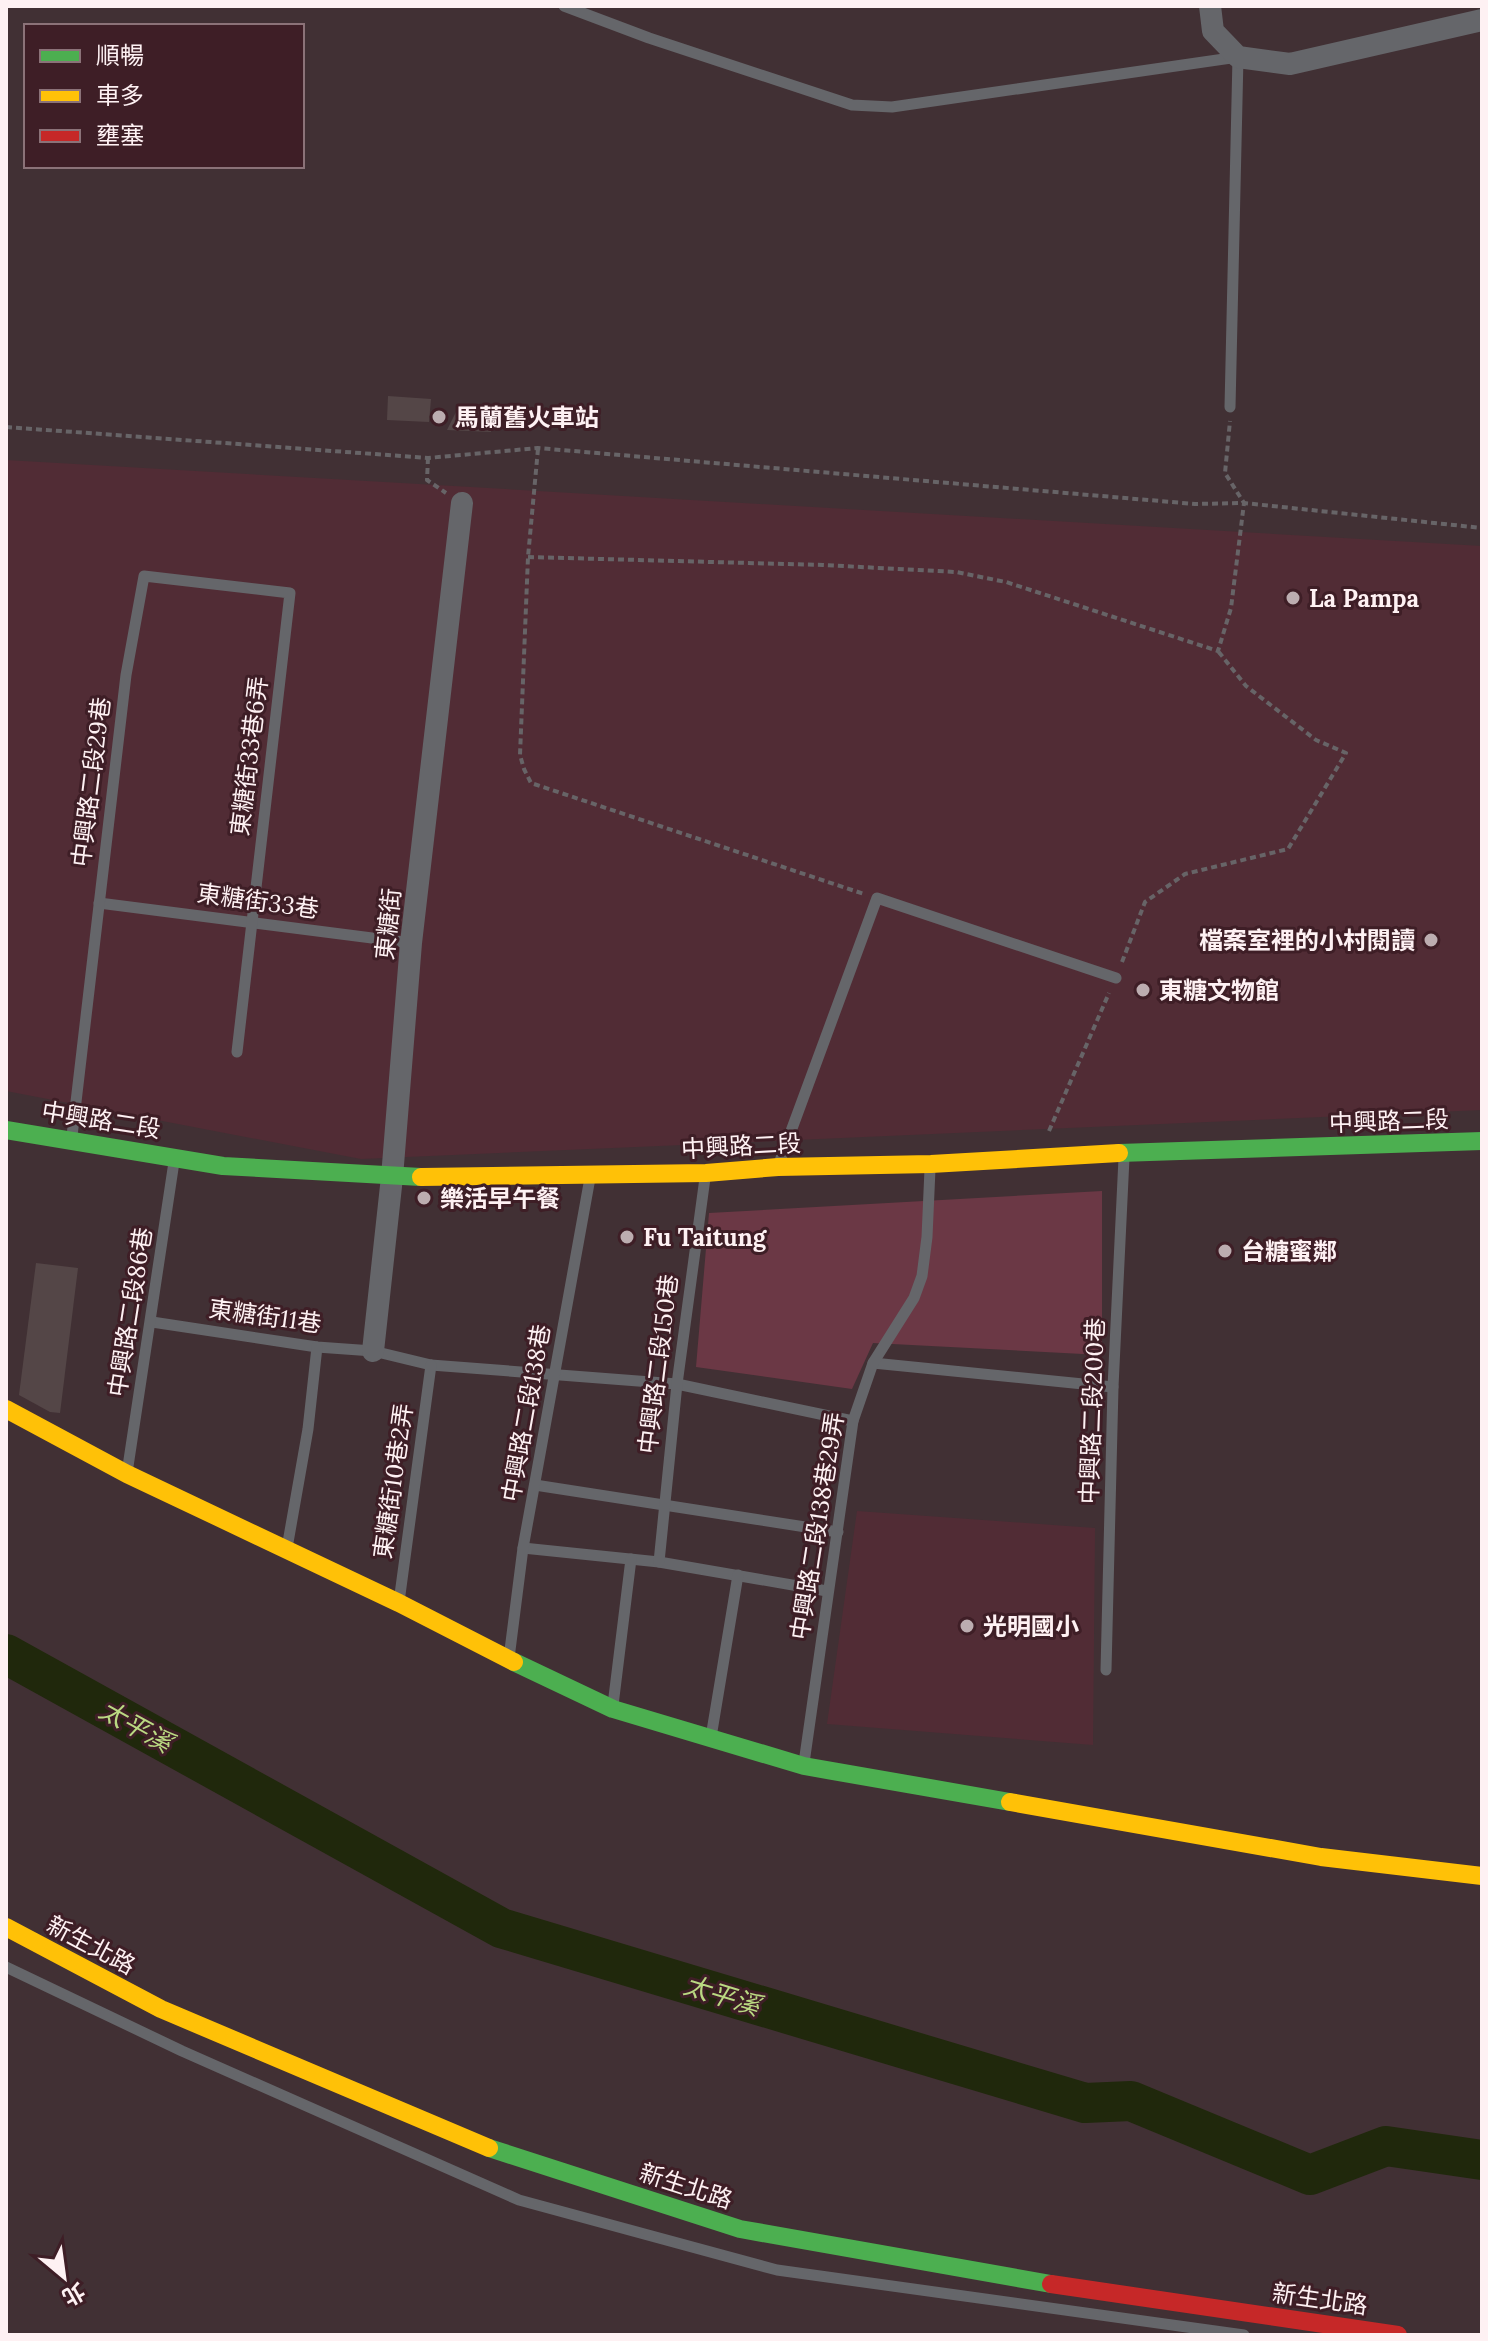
<svg xmlns="http://www.w3.org/2000/svg" width="1488" height="2341" font-family="Lora,'Noto Sans TC',serif">
  <style>
    .built { fill: #512c35 }
    .green { fill: #6b3845 }
    .lines { fill: none; stroke-linecap: round; stroke-linejoin: round }
    .river { stroke: #20280c; stroke-width: 40 }
    .building { fill: #544647 }
    .path { stroke: #676467; stroke-width: 4; stroke-dasharray: 6 4; stroke-linecap: butt }
    .lane { stroke: #65666a; stroke-width: 11 }
    .street { stroke: #65666a; stroke-width: 22 }
    .fast { stroke: #4caf50; stroke-width: 18 }
    .slow { stroke: #ffc107; stroke-width: 18 }
    .jam { stroke: #c62828; stroke-width: 18 }
    .poi-dot { fill: #bcadb0; stroke: #3e1e26; stroke-width: 3 }
    .labels { text-anchor: middle; dominant-baseline: central; stroke-width: 6; stroke-linejoin: round; paint-order: stroke }
    .poi-label { font-size: 24px; font-weight: bold; fill: #fef1f3; stroke: #3e1e26; text-anchor: start }
    .street-label { font-size: 24px; fill: #fef1f3; stroke: #3e1e26 }
    .water-label { font-size: 26px; font-style: italic; fill: #bad982; stroke: #3e1e26 }
  </style>
  <rect width="100%" height="100%" fill="#413034"/>
  <g class="built">
    <polygon points="6,460 1482,546 1482,1110 361,1159 6,1091"/>
    <polygon points="857,1511 1095,1528 1093,1745 827,1724"/>
  </g>
  <polygon class="green" points="1102,1191 1102,1355 873,1343 852,1389 696,1367 709,1213"/>
  <g class="lines">
    <polyline class="river" points="6,1654 501,1928 1085,2103 1131,2101 1310,2175 1386,2146 1482,2160"/>
  </g>
  <g class="building">
    <polygon points="388,396 431,399 429,422 387,420"/>
    <polygon points="458,408 492,410 491,432 447,430"/>
    <polygon points="36,1263 78,1268 60,1413 50,1412 19,1395"/>
  </g>
  <g class="lines">
    <g class="path">
      <polyline points="6,427 428,458 538,448 1195,504 1244,503 1482,528"/>
      <polyline points="538,449 528,557 520,755 524,769 531,783 864,894"/>
      <polyline points="428,458 427,480 446,493"/>
      <polyline points="528,557 823,565 956,572 1006,582 1218,651 1231,608 1244,503 1225,473 1230,421"/>
      <polyline points="1122,962 1145,902 1185,874 1288,849 1346,753 1316,740 1246,686 1218,651"/>
      <polyline points="1049,1131 1109,993"/>
    </g>
    <g class="lane">
      <polyline points="564,6 649,38 852,105 892,107 1238,57 1230,407"/>
      <polyline points="99,903 411,943"/>
      <polyline points="72,1136 126,675 144,576 290,593 237,1052"/>
      <polyline points="780,1161 877,898 1116,978"/>
      <polyline points="152,1322 317,1347 373,1351 431,1365 677,1384 853,1421"/>
      <polyline points="873,1363 1113,1387"/>
      <polyline points="127,1473 174,1162"/>
      <polyline points="535,1485 838,1532"/>
      <polyline points="287,1548 308,1429 317,1347"/>
      <polyline points="523,1548 659,1562 827,1591"/>
      <polyline points="659,1562 677,1384 705,1178"/>
      <polyline points="399,1602 431,1365"/>
      <polyline points="509,1658 523,1548 590,1178"/>
      <polyline points="1106,1670 1113,1387 1124,1158"/>
      <polyline points="613,1705 631,1559"/>
      <polyline points="711,1737 738,1575"/>
      <polyline points="804,1763 853,1421 873,1363 914,1298 922,1276 927,1237 930,1169"/>
      <polyline points="6,1967 182,2051 519,2200 777,2270 1244,2335"/>
    </g>
    <g class="street">
      <polyline points="1210,6 1213,31 1238,57 1290,64 1482,20"/>
      <polyline points="373,1351 392,1177 411,943 462,503"/>
    </g>
    <g class="fast">
      <polyline points="6,1130 223,1166 421,1177"/>
      <polyline points="1119,1153 1482,1141"/>
      <polyline points="514,1662 613,1709 804,1766 1010,1802"/>
      <polyline points="489,2148 740,2229 1051,2284"/>
    </g>
    <g class="slow">
      <polyline points="421,1177 706,1173 778,1167 931,1164 1119,1153"/>
      <polyline points="6,1409 127,1474 399,1603 514,1662"/>
      <polyline points="1010,1802 1321,1857 1482,1876"/>
      <polyline points="6,1927 161,2009 489,2148"/>
    </g>
    <polyline class="jam" points="1051,2284 1398,2335"/>
  </g>
  <g class="poi-dot">
    <circle cx="439" cy="417" r="8"/>
    <circle cx="1293" cy="598" r="8"/>
    <circle cx="1431" cy="940" r="8"/>
    <circle cx="1143" cy="990" r="8"/>
    <circle cx="424" cy="1198" r="8"/>
    <circle cx="627" cy="1237" r="8"/>
    <circle cx="1225" cy="1251" r="8"/>
    <circle cx="967" cy="1626" r="8"/>
  </g>
  <g class="labels">
    <g class="poi-label">
      <text x="455" y="417">馬蘭舊火車站</text>
      <text x="1309" y="598">La Pampa</text>
      <text x="1415" y="940" text-anchor="end">檔案室裡的小村閱讀</text>
      <text x="1159" y="990">東糖文物館</text>
      <text x="440" y="1198">樂活早午餐</text>
      <text x="643" y="1237">Fu Taitung</text>
      <text x="1241" y="1251">台糖蜜鄰</text>
      <text x="983" y="1626">光明國小</text>
    </g>
    <g class="street-label">
      <text transform="translate(249 756) rotate(-83)">東糖街33巷6弄</text>
      <text transform="translate(91 782) rotate(-83)">中興路二段29巷</text>
      <text transform="translate(258 901) rotate(8)">東糖街33巷</text>
      <text transform="translate(388 924) rotate(-84)">東糖街</text>
      <text transform="translate(101 1120) rotate(9)">中興路二段</text>
      <text transform="translate(1389 1121) rotate(-2)">中興路二段</text>
      <text transform="translate(741 1146) rotate(-3)">中興路二段</text>
      <text transform="translate(130 1312) rotate(-81)">中興路二段86巷</text>
      <text transform="translate(265 1316) rotate(8)">東糖街11巷</text>
      <text transform="translate(658 1364) rotate(-83)">中興路二段150巷</text>
      <text transform="translate(1092 1411) rotate(-88)">中興路二段200巷</text>
      <text transform="translate(526 1413) rotate(-80)">中興路二段138巷</text>
      <text transform="translate(393 1481) rotate(-82)">東糖街10巷2弄</text>
      <text transform="translate(817 1526) rotate(-81)">中興路二段138巷29弄</text>
      <text transform="translate(91 1945) rotate(28)">新生北路</text>
      <text transform="translate(686 2186) rotate(18)">新生北路</text>
      <text transform="translate(1320 2299) rotate(8)">新生北路</text>
    </g>
    <g class="water-label">
      <text transform="translate(136 1726) rotate(29)">太平溪</text>
      <text transform="translate(722 1995) rotate(17)">太平溪</text>
    </g>
  </g>
  <rect width="1488" height="2341" fill="none" stroke="#fef1f3" stroke-width="16"/>
  <rect x="24" y="24" width="280" height="144" fill="#3e1e26" stroke="#8b7278" stroke-width="2"/>
  <rect x="40" y="50" width="40" height="12" fill="#4caf50" stroke="#8b7278" stroke-width="2"/>
  <text x="96" y="64" font-size="24" fill="#fef1f3">順暢</text>
  <rect x="40" y="90" width="40" height="12" fill="#ffc107" stroke="#8b7278" stroke-width="2"/>
  <text x="96" y="104" font-size="24" fill="#fef1f3">車多</text>
  <rect x="40" y="130" width="40" height="12" fill="#c62828" stroke="#8b7278" stroke-width="2"/>
  <text x="96" y="144" font-size="24" fill="#fef1f3">壅塞</text>
  <g transform="translate(64 2277) rotate(151)" stroke="#3e1e26" stroke-width="6" paint-order="stroke">
  <path d="M0-6L14 30L0 20L-14 30Z" fill="#fef1f3"/>
  <text y="-12" font-size="22" font-weight="bold" text-anchor="middle" fill="#fef1f3">北</text>
  </g>
</svg>
